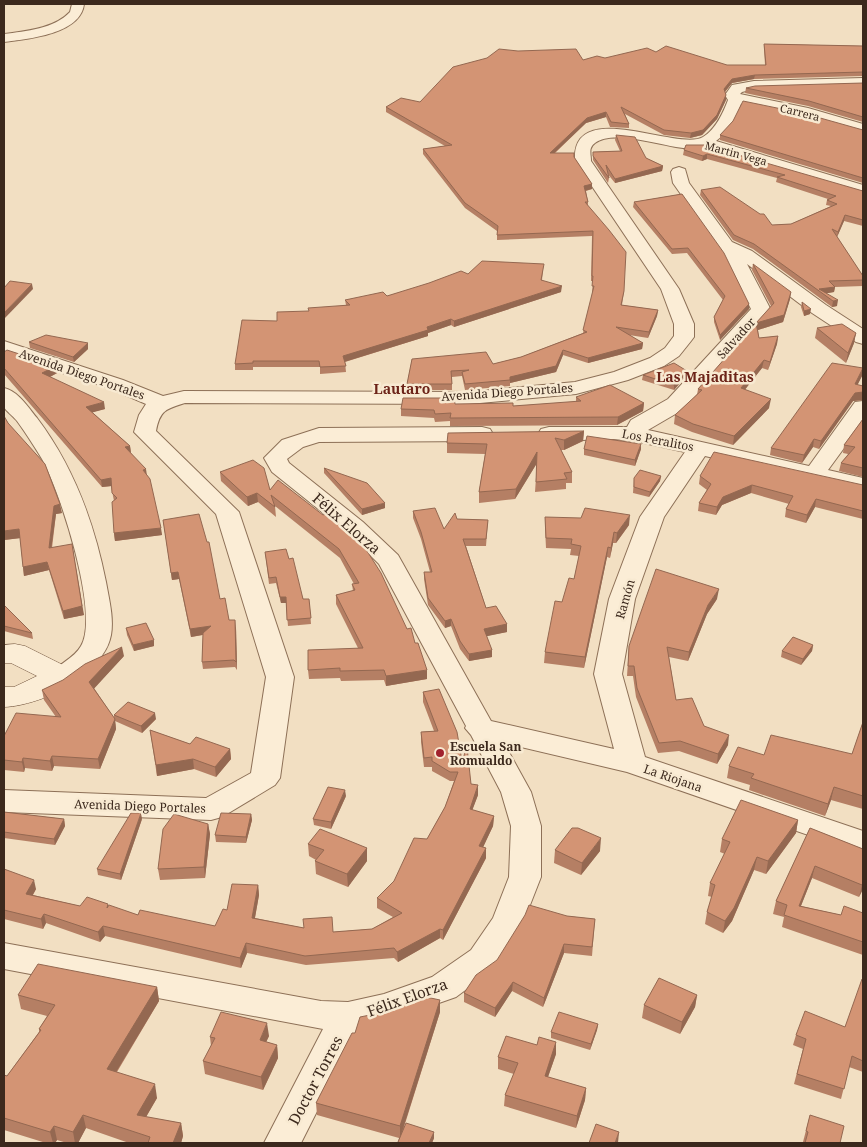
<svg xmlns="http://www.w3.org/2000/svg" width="867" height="1147" font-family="'Noto Serif',serif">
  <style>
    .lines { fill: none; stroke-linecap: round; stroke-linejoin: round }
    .street-casing { stroke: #8d7057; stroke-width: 2 }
    .secondary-casing { stroke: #6f513a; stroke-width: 1 }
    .street { fill: #fbedd6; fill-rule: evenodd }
    .secondary { fill: #fbedd6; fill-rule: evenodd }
    .wall { fill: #b57f64 }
    .shaded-wall { fill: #946851 }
    .building { fill: #d39474; stroke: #946851 }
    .poi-dot { fill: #a1222d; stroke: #f8ead2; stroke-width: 2 }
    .labels { text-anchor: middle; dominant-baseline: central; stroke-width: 5; stroke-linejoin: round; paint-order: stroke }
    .far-street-label { font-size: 11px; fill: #3c291d; stroke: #f8ead2 }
    .street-label { font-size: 12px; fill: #3c291d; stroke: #f8ead2 }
    .poi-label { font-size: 12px; font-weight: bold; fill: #3c291d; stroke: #f8ead2; text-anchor: start }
    .neighbourhood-label { font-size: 14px; font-weight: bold; fill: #6c2318; stroke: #f8ead2 }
    .near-street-label { font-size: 15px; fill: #3c291d; stroke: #f8ead2 }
  </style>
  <rect width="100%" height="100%" fill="#f2dfc2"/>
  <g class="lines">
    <g class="street-casing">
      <g id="street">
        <path d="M72 4H84C81 34 28 39 4 42V34C26 31 54 29 70 12Z"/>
        <path d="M863 78V86L754 89 742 92 740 94 808 108 863 124V134L806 117 741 104C736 118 728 132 716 141L863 185V195L704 148C695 148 686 149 676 147 656 144 612 130 595 143 588 148 591 154 591 161L679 289 694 324V337L691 341 679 356 664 366 628 380 576 394 469 404 185 403C166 409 160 410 156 431L239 512 294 677 280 778 275 785 222 817 211 820 4 812V790L206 798 251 773 266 677 216 514 134 432 139 415 146 404 109 388 4 354V341L123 380 163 396 184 391 469 392 575 382 614 372 650 358 665 348 674 336V324L661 289 575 161C571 96 678 152 703 137 716 129 723 113 728 100L725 95 732 85 754 81Z"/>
        <polygon points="679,167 685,169 689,183 732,242 752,251 826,305 863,329 863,344 856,342 812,313 747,264 771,310 684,409 648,430 809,466 855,402 863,401 863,422 828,470 863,478 863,492 705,456 664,517 635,599 622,674 645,757 863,831 863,854 627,772 504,743 531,792 541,826 541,877 523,923 495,968 456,997 385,1022 359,1028 301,1143 264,1143 323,1029 4,969 4,943 321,1001 348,1002 384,994 432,977 471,950 493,918 509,877 511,826 501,792 471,735 465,728 466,726 379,564 347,532 272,472 264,458 282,440 319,428 482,427 490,429 493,434 490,439 482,441 319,442 303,447 287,459 289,463 363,522 398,555 491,721 614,749 594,674 609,599 640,517 685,452 635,441 613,439 549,441 541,439 538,434 541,429 549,427 627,427 631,420 668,399 751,309 725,257 673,183 671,172 673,169"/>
        <path d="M4 388C18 391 28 407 37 418 74 467 94 522 106 582 109 599 114 618 111 635 108 651 98 662 86 672 75 681 67 687 52 683L48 677C57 664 74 659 81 646 100 614 60 491 42 459 34 446 26 433 17 421 13 416 6 411 4 407 2 402 4 392 4 388Z"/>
      </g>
    </g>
    <g class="secondary-casing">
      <path id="secondary" d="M15 644 25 646 73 670 77 677C67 693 23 707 4 707V687H14L37 676 11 663H4V645Z"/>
    </g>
    <use href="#street" class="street"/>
    <use href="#secondary" class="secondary"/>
  </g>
  <g class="wall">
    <polygon points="764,44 863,46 863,76 754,79 732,83 725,92 726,95 726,100 717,119 702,135 690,138 664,135 625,114 629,124 629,128 610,127 606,117 586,123 555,153 574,157 592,184 592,189 586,191 588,202 588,206 624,291 622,305 658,310 657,316 648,338 629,335 643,343 642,349 588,363 563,355 556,372 510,383 510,386 465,390 462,376 452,377 452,390 407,390 407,384 412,359 493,364 521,357 583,333 593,292 592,292 593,281 591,281 592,236 497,240 497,231 465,208 423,154 423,149 445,146 386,112 386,107 420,102 583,60 605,58 656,52 727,65 765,65 764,48"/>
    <polygon points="863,83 863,122 808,106 745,93 746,88"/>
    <polygon points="863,130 863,183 720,140 720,135"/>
    <polygon points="616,135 646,158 663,166 662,171 615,183 607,173 609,178 608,183 593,160 593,152 620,151 615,140"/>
    <polygon points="686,145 863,191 863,226 844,221 837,237 863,276 863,286 835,287 834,292 826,293 837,306 832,307 753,249 733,240 700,195 701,190 772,225 791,224 831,206 826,205 827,200 828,199 776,182 777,178 707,159 702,161 683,155 684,150"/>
    <polygon points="682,194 749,304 749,309 720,340 714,322 714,317 723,300 687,253 672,254 633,207 634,202"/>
    <polygon points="753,264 790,299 783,322 758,330 759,338 778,336 777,344 768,370 762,368 745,389 769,408 733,445 692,432 674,424 675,415 697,395 698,389 756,324 771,306 752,270"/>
    <polygon points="543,270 542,280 561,292 454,327 451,325 428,333 428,336 345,362 346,372 320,374 320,367 253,367 253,370 235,370 235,364 277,321 346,305 345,300 387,296 468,274"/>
    <polygon points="802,302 810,314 804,316 801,307"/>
    <polygon points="817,328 856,333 854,343 846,363 815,338"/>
    <polygon points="29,342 88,343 88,349 74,362 30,348"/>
    <polygon points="4,352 57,373 50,377 105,409 92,412 130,446 131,453 147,476 162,535 115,541 114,533 114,501 111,486 102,487 4,374"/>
    <polygon points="863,368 862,376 857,385 863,386 863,400 853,401 819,449 813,447 802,463 770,455 771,448"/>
    <polygon points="687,371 686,376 674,390 642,380 643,375"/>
    <polygon points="576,397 644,403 643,411 617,425 450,426 450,421 435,422 434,418 401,416 401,409 455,404 513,406 576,402"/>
    <polygon points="4,416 62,513 56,514 52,548 84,615 64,619 49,570 24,576 23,567 20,538 4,540"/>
    <polygon points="863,419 863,477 839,471 841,463 848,454 843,453 844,445"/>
    <polygon points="584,431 583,441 564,450 561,450 572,472 572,483 566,483 566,489 535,492 537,463 515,499 479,503 479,492 485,454 447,453 447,443"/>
    <polygon points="584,449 641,449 635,466 584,455"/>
    <polygon points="324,468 385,508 362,515 324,473"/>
    <polygon points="220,472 270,490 323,515 407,629 415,643 427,679 386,686 384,680 341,681 340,678 309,679 308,670 358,648 336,604 336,595 353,591 352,584 354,584 340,558 275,506 276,517 258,502 248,506 221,481"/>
    <polygon points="661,476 660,481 649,497 633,493 634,478"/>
    <polygon points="700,476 863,485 863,519 815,507 806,523 785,517 786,509 789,504 751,493 722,505 716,515 698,511 699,503 707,490 699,484"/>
    <polygon points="413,511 444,529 457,519 488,520 486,546 466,546 486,608 507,624 507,632 486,636 492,657 469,661 460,649 451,626 445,628 428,605 424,579 424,572 430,572 421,539 413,518"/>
    <polygon points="545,517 629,525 616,543 613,543 610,558 607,557 584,668 544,663 545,652 562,602 574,579 579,556 570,555 571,549 546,548 545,528"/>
    <polygon points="163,520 220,599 229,620 236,628 237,670 235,667 203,669 202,662 203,635 191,637 179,579 172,580"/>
    <polygon points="265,552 289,559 303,599 309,599 311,624 288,626 286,603 281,603 276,583 269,584"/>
    <polygon points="717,599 707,614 688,661 669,657 676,700 704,726 728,745 717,764 679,751 658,753 636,697 633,676 627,676 629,646"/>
    <polygon points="4,605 32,633 33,639 4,631"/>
    <polygon points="126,628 154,646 134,651 127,635"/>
    <polygon points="813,645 812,651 801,665 781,657 782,651"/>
    <polygon points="124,656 94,688 114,718 114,715 156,719 142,733 115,721 116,729 100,769 54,766 52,771 25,768 24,772 4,770 4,736 56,717 44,700 42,690"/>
    <polygon points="423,692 462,761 471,784 478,795 472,810 494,816 493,826 483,847 486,858 443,940 440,938 398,962 394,958 306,965 247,953 241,968 105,936 100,942 46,923 43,929 4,919 4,869 36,889 33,895 80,906 108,904 108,906 138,915 215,926 227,910 258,885 259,895 255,918 304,928 333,932 372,929 393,917 377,908 377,898 394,881 427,839 445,807 454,781 450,781 432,771 432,767 424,767 421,742 421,732 434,731 423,702"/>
    <polygon points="863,722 863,809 831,800 825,816 749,790 750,785 727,778 729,766 764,755 852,754"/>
    <polygon points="150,730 190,744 230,749 231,759 216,777 194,769 157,776"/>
    <polygon points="346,796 331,829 314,825 313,819"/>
    <polygon points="4,812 64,819 65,826 55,845 4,838"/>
    <polygon points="251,814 252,820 246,843 216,842 215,835"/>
    <polygon points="142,819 121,880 98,875 97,869"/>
    <polygon points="798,820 796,833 766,874 754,870 732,921 723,933 705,924 707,912 712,897 708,896 710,883 725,854 720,852 722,839"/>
    <polygon points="208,824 210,834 205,878 160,880 158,869"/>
    <polygon points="810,828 863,849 863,889 859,897 812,878 801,906 841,915 863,913 863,955 782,927 784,917 773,914 776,901"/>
    <polygon points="308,844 367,848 367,861 348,887 316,874 315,861 316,860 309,856"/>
    <polygon points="555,850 600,851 581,875 554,863"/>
    <polygon points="567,916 595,919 592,956 564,953 543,1007 512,991 495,1017 464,1002 464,993"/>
    <polygon points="863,979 863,1072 849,1067 841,1099 794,1084 803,1049 793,1045 796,1035 845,1027"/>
    <polygon points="157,987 159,1001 117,1072 157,1098 146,1117 181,1123 183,1136 181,1143 129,1143 86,1128 78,1143 67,1143 57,1140 55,1143 46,1143 4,1130 4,1075 7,1076 39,1032 39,1029 47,1016 21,1009 18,995"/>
    <polygon points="697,995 695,1007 680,1034 642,1018 644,1005"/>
    <polygon points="440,1000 440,1012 404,1127 434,1138 432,1143 398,1143 399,1138 317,1115 316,1103 355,1033"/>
    <polygon points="598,1024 597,1030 590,1050 551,1038 551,1032"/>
    <polygon points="269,1036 266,1042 277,1045 278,1058 263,1090 205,1074 203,1061 211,1046 210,1037"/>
    <polygon points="556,1042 556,1054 548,1077 586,1088 585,1100 576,1128 504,1106 505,1095 514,1074 498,1069 498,1057 537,1045"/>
    <polygon points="810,1115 840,1143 806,1143 803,1142"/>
  </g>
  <g class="shaded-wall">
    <polygon points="755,75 754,79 732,83 723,94 724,89 732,79"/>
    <polygon points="726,95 726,100 717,119 702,135 690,138 691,133"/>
    <polygon points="606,112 606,117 586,123 549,158 550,153 587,118"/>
    <polygon points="707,154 707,159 702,161 703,156"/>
    <polygon points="663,166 662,171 615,183 615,179"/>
    <polygon points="592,184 592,189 584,191 584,186"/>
    <polygon points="845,215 844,221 837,237 838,232"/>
    <polygon points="32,284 33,289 4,319 4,313"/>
    <polygon points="562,286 561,292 454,327 454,321"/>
    <polygon points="835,287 834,292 823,294 819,289"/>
    <polygon points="791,292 790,299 783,322 755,331 756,323"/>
    <polygon points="838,300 837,306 832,307 833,301"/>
    <polygon points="749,304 749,309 720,340 720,335"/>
    <polygon points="811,309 810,314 804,316 804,311"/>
    <polygon points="658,310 657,316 648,338 649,332"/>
    <polygon points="451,319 451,325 428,333 428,336 344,362 343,356"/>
    <polygon points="856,333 854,343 846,363 848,353"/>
    <polygon points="778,336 777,344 768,370 770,362"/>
    <polygon points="88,343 88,349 74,362 73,357"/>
    <polygon points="643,343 642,349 588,363 588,358"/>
    <polygon points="563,350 563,355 556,372 510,383 510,377"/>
    <polygon points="764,360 762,368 740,396 741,388"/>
    <polygon points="56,366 57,373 44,380 42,373"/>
    <polygon points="863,369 862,376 854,392 855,384"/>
    <polygon points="687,371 686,376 674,390 674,385"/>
    <polygon points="863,392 863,400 853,401 819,449 821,441 855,393"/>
    <polygon points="771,399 769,408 733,445 734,436"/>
    <polygon points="104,402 105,409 87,414 86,407"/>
    <polygon points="644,403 643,411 617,425 618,417"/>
    <polygon points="584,431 583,441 564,450 564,440"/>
    <polygon points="814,439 813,447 802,463 804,455"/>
    <polygon points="641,444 641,449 635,466 635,460"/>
    <polygon points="130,446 131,453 125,447"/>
    <polygon points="537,452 537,463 515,499 516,489"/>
    <polygon points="146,469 147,476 143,470"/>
    <polygon points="661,476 660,481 649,497 650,492"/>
    <polygon points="111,478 112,486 102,487 101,480"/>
    <polygon points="752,485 751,493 722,505 716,515 717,507 723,497"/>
    <polygon points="257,493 258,502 248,506 247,497"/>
    <polygon points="816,499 815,507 806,523 807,515"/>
    <polygon points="385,503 385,508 362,515 362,509"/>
    <polygon points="60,504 62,513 56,514 50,557 49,548 54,506"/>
    <polygon points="630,515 629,525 616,543 617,533"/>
    <polygon points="161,528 162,535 115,541 114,533"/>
    <polygon points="19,529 21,538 4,540 4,531"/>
    <polygon points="614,532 613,543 610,558 611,548"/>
    <polygon points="72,544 84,615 64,619 63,611"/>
    <polygon points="608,547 607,557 584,668 585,657"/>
    <polygon points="47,562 49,570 24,576 23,567"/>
    <polygon points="178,572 179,579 172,580 171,573"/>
    <polygon points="719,589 717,599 707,614 688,661 689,652 708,605"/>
    <polygon points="280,597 286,597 286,603 281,603"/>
    <polygon points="451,619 451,626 445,628 445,621"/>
    <polygon points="235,620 236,628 237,670 236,662"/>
    <polygon points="507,624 507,632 483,637 484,629"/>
    <polygon points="211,626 212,633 191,637 190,629"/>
    <polygon points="154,640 154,646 134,651 133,645"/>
    <polygon points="813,645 812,651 801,665 803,659"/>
    <polygon points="122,647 124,656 91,692 89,682"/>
    <polygon points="492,650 492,657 469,661 469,654"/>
    <polygon points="427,670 427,679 386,686 386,676"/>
    <polygon points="155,713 156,719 142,733 141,726"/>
    <polygon points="115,719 116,729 100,769 98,759"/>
    <polygon points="729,735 728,745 717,764 718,754"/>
    <polygon points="230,749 231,759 216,777 215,767"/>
    <polygon points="52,756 54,766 52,771 50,761"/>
    <polygon points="23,758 25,768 24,772 22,762"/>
    <polygon points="193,759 194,769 157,776 156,765"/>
    <polygon points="478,785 478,795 469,819 470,809"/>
    <polygon points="834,787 831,800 825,816 828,804"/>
    <polygon points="345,790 346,796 331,829 331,822"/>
    <polygon points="141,813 142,819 121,880 120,874"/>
    <polygon points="251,814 252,820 246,843 246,837"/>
    <polygon points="494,816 493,826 479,856 479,846"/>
    <polygon points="64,819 65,826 55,845 54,839"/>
    <polygon points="798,820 796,833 766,874 768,861"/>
    <polygon points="208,824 210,834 205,878 204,867"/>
    <polygon points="601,838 600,851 581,875 582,863"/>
    <polygon points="367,848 367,861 348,887 347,874"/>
    <polygon points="486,848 486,858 443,940 443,930"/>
    <polygon points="757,857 754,870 732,921 723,933 725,921"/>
    <polygon points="815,866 812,878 796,918 799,906"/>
    <polygon points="34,880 36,889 28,903 26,894"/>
    <polygon points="863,883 863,889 859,897 862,885"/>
    <polygon points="258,885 259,895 253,928 252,918"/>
    <polygon points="44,914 46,923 43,929 41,919"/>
    <polygon points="103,926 105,936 100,942 98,932"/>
    <polygon points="440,929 440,938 398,962 397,952"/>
    <polygon points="246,943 247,953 241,968 240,958"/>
    <polygon points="564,944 564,953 543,1007 544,998"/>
    <polygon points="513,982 512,991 495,1017 495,1008"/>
    <polygon points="157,987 159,1001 110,1082 107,1069"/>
    <polygon points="697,995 695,1007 680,1034 682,1022"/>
    <polygon points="440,1000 440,1012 400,1138 400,1126"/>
    <polygon points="267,1023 269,1036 261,1053 260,1040"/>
    <polygon points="598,1024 597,1030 590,1050 591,1044"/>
    <polygon points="556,1042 556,1054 544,1088 545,1076"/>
    <polygon points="277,1045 278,1058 263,1090 261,1077"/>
    <polygon points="155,1084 157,1098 139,1129 137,1115"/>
    <polygon points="586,1088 585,1100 576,1128 577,1116"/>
    <polygon points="83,1115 86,1128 78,1143 75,1143 73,1132"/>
    <polygon points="181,1123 183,1136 181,1143 173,1143"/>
    <polygon points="54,1126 57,1140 55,1143 53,1143 50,1132"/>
    <polygon points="434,1132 434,1138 432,1143 429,1143"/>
    <polygon points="619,1132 618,1143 615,1143"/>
  </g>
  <g class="building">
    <polygon points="764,44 863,46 863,72 755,75 732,79 724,89 726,95 717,115 703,130 691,133 664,130 621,107 629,124 611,122 606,112 587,118 550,153 574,153 574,157 592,184 584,186 588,202 585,202 609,230 626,252 624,291 621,305 658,310 649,332 616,327 643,343 588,358 563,350 556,366 510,377 510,380 465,384 462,372 469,370 451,371 452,384 407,384 412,359 486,352 493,364 521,357 587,332 583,330 594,286 592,286 593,276 592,276 593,231 497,235 498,226 465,203 423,149 452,145 386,107 401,98 420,102 453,67 487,58 499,49 518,51 576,49 583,60 597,56 605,58 647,48 656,52 666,46 727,65 766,65"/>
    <polygon points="863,83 863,117 809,101 746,88 755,86"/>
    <polygon points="743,101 806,114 863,130 863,178 720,135 733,121"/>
    <polygon points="616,135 635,137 646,158 663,166 615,179 606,165 609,178 593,156 593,152 622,151"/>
    <polygon points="686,145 704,145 863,191 863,220 845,215 838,232 832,229 863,276 863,280 829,281 835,287 819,289 838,300 833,301 754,244 734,235 701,190 720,187 760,214 764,214 772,225 791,224 837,204 827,200 836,196 777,177 785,175 707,154 703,156 684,150"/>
    <polygon points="682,194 724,253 749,304 720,335 714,317 725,296 688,248 672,249 634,202"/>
    <polygon points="482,261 544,264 541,280 562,286 454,321 451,319 427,327 428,330 343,356 346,366 320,367 319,361 253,361 253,363 235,364 242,320 277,321 277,312 309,311 308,308 350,305 345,300 383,292 387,296 429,283 461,271 468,274"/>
    <polygon points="753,264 791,292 784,315 756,323 774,303"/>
    <polygon points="10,281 32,284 4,313 4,288"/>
    <polygon points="802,302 811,309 804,311"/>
    <polygon points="756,323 759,338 778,336 770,362 764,360 741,388 771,399 734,436 693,424 675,415 702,390 698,389"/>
    <polygon points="842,324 856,333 848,353 817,328"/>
    <polygon points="46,335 88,343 73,357 29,342"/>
    <polygon points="7,350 56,366 42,373 104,402 86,407 130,446 125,447 146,469 143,470 150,479 161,528 114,533 112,502 117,498 112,493 111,478 101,480 4,368 4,352"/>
    <polygon points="674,363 687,371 674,385 643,375"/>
    <polygon points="832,363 863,368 855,384 863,386 863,392 855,393 821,441 814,439 804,455 771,448"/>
    <polygon points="610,385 644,403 618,417 450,418 451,413 435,414 434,410 401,409 403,398 454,398 455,404 513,403 513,406 581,401 576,397"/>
    <polygon points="4,416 8,423 45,464 60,504 54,506 49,548 72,544 82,606 63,611 47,562 23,567 19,529 4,531"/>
    <polygon points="863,419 863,468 841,463 855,447 844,445"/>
    <polygon points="584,431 564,440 555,438 572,472 564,473 567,479 536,482 537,452 516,489 479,492 487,444 447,443 448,433"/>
    <polygon points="587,436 641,444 635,460 584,449"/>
    <polygon points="714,452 863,485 863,511 816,499 807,515 786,509 793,496 752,485 723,497 717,507 699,503 711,484 700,476"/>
    <polygon points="253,460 264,468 270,490 278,480 323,515 328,513 360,540 381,573 407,629 411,628 415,643 418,643 427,670 386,676 384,670 340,671 340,668 308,670 308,650 363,648 336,595 355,590 352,584 359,583 339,549 271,495 275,507 257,493 247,497 220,472"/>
    <polygon points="324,468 367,483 385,503 362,509"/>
    <polygon points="640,470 661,476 650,492 634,487 634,478"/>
    <polygon points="435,508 444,529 455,513 457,519 488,520 486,539 463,539 486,608 496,606 507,624 484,629 492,650 469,654 460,641 451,619 445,621 428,598 424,572 432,572 421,532 413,511"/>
    <polygon points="585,508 630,515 617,533 614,532 611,548 608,547 585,657 545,652 555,601 562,602 569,578 574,579 581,546 571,544 572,539 546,538 545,517 581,518"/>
    <polygon points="199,514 207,542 209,542 220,599 225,598 229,620 235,620 236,662 234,660 202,662 203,633 211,626 190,629 178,572 171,573 163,520"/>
    <polygon points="286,549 289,559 293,558 303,599 309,599 311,618 287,620 286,597 280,597 276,577 269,578 265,552"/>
    <polygon points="656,569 719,589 708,605 689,652 667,647 676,700 692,698 704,726 729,735 718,754 680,741 659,743 637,688 634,666 628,666 629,646"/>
    <polygon points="4,605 32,633 4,626"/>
    <polygon points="146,623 154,640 133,645 126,628"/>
    <polygon points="793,637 813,645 803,659 782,651"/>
    <polygon points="122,647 89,682 115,719 98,759 52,756 50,761 23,758 22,762 4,760 4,736 16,713 61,717 42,690 63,680 85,664"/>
    <polygon points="439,689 457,732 462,761 467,747 471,784 478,785 470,809 494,816 479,846 486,848 443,930 440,929 397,952 394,948 305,956 246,943 240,958 103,926 98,932 44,914 41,919 4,910 4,869 34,880 26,894 80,906 87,897 108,904 107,908 109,905 138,915 140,910 215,926 223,909 227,910 232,884 258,885 252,918 304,928 303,919 332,917 333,932 372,929 402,913 377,898 394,881 414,838 427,839 445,807 458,772 450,772 432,761 432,757 424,758 421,732 438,731 423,692"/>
    <polygon points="128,702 155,713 141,726 114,715"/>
    <polygon points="863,722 863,796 834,787 828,804 751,778 754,774 729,766 738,747 764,755 771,735 852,754"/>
    <polygon points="150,730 190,744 196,737 230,749 215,767 193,759 156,765"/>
    <polygon points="328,787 345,790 331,822 313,819"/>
    <polygon points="741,800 798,820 768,861 757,857 734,908 725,921 707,912 715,885 710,883 730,842 722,839"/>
    <polygon points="4,812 64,819 54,839 4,832"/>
    <polygon points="131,813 141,813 120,874 97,869"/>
    <polygon points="221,813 251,814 246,837 215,835"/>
    <polygon points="174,814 208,824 204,867 158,869 163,829"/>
    <polygon points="572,828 578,828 601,838 582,863 555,850"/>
    <polygon points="810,828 863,849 863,883 862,885 815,866 799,906 841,915 844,906 863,913 863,942 784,915 787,905 776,901"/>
    <polygon points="320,829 367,848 347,874 315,861 324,850 308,844"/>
    <polygon points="529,905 567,916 595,919 592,947 564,944 544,998 513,982 495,1008 464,993 476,975 497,960 525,915"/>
    <polygon points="38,964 157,987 107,1069 155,1084 137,1115 181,1123 173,1143 148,1143 150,1137 83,1115 73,1132 54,1126 50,1132 4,1118 4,1075 7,1076 41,1030 39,1029 55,1005 18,995"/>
    <polygon points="659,978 697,995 682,1022 644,1005"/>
    <polygon points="862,979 863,979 863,1061 852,1056 844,1089 797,1074 806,1039 796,1035 805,1011 845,1027"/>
    <polygon points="426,997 440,1000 400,1126 316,1103 352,1033 355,1033 360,1017 385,1012"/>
    <polygon points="221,1012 267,1023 260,1040 277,1045 261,1077 203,1061 215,1038 210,1037"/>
    <polygon points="559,1012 598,1024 591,1044 551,1032"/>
    <polygon points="506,1036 537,1045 539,1037 556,1042 545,1076 586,1088 577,1116 505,1095 518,1063 498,1057"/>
    <polygon points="810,1115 844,1126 840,1143 805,1143 808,1132 806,1131"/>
    <polygon points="406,1123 434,1132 429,1143 401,1143 398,1142"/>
    <polygon points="596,1124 619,1132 615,1143 589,1143"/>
  </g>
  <circle class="poi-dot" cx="440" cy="753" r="5"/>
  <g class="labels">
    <g class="far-street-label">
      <text transform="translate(800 112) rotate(14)">Carrera</text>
      <text transform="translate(736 153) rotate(15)">Martin Vega</text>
    </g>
    <g class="street-label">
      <text transform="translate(736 338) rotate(-48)">Salvador</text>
      <text transform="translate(82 374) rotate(19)">Avenida Diego Portales</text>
      <text transform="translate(507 392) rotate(-4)">Avenida Diego Portales</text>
      <text transform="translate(658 440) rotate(11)">Los Peralitos</text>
      <text transform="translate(625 599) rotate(-74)">Ramón</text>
      <text transform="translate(673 778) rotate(19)">La Riojana</text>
      <text transform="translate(140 806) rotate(2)">Avenida Diego Portales</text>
    </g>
    <g class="poi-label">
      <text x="450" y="746">Escuela San<tspan x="450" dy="14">Romualdo</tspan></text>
    </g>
    <g class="neighbourhood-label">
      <text x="705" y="376">Las Majaditas</text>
      <text x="402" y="388">Lautaro</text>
    </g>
    <g class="near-street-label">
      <text transform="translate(347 523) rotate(41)">Félix Elorza</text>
      <text transform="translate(407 997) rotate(-20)">Félix Elorza</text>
      <text transform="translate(315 1080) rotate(-62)">Doctor Torres</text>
    </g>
  </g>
  <rect width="867" height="1147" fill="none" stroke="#3c291d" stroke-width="10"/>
</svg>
